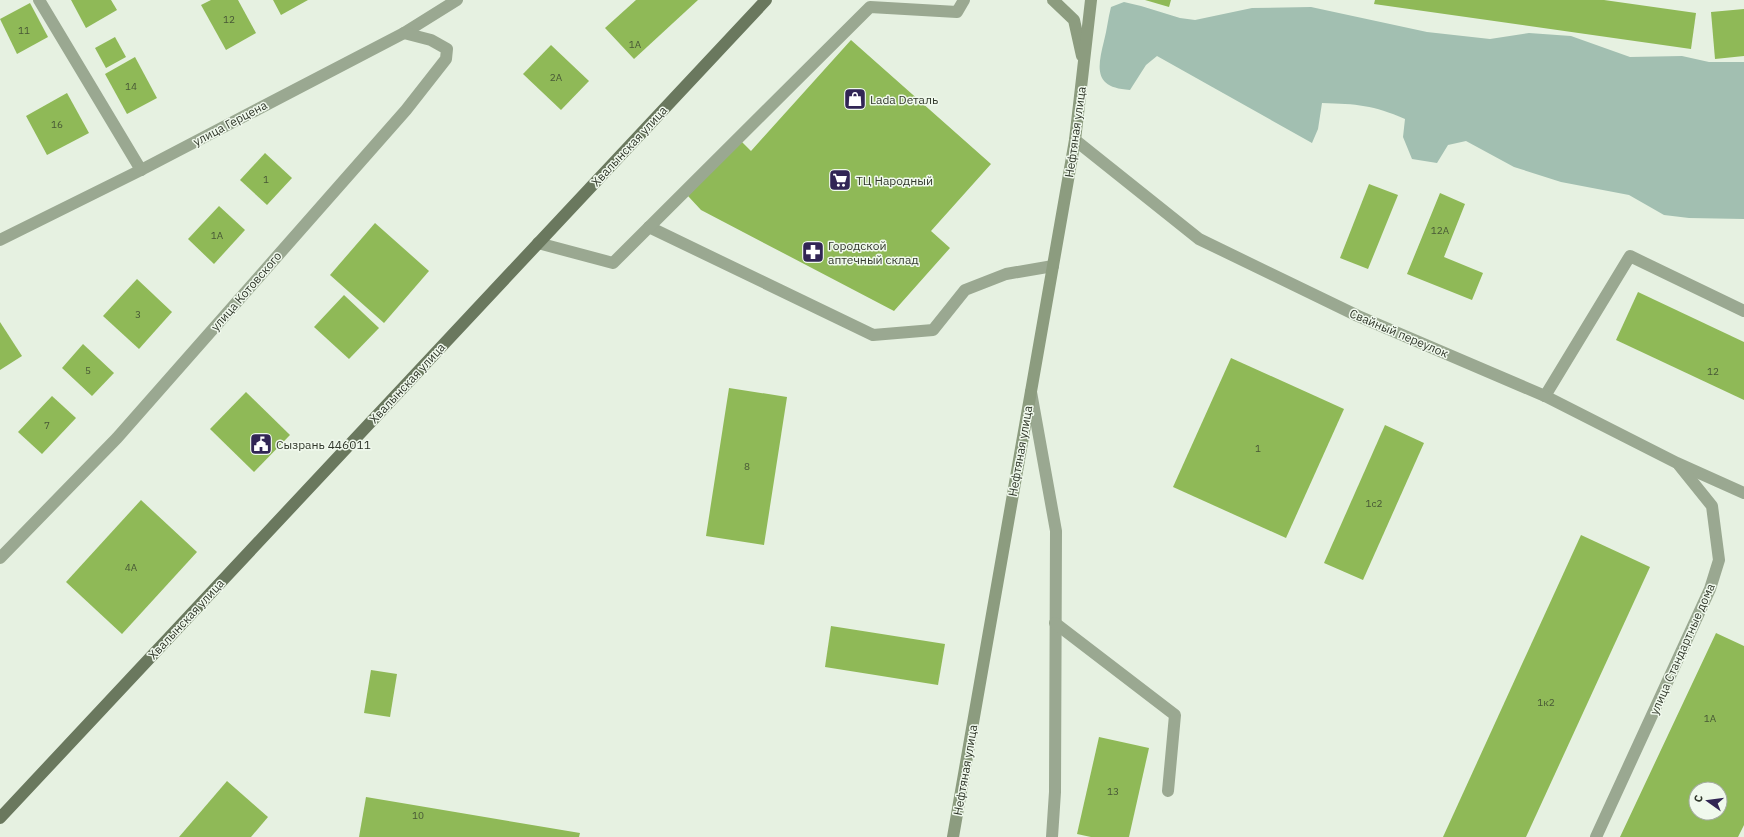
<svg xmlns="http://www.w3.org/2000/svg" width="1744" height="837" font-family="'IBM Plex Sans',sans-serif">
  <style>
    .green { fill: #a2bfb1 }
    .building { fill: #8fb957; fill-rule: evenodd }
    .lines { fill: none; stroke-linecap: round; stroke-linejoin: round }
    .lane { stroke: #9aa891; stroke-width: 12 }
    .street { stroke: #9aa891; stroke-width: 12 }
    .secondary { stroke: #8c9c7f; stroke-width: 12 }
    .primary { stroke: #6a785e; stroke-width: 12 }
    .labels { text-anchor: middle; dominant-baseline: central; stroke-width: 3; stroke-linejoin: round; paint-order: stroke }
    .number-label { font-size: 10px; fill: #485836 }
    .poi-label { font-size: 12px; fill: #31382b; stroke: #f0f9ed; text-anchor: start }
    .street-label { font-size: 12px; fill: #31382b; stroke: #f0f9ed }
  </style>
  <rect width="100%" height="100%" fill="#e6f1e1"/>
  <path class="green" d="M1124 2 1141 6 1180 18 1195 20 1252 8 1311 7 1427 32 1490 39 1529 33 1571 36 1630 57 1682 56 1709 62H1744V219L1689 218 1664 215 1629 195 1561 182 1514 167 1466 141 1448 145 1437 163 1412 159 1403 137 1405 119C1373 105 1357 104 1322 103L1318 129 1312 143 1157 56 1146 65 1130 90C1094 88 1097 69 1104 41 1107 30 1108 18 1111 7Z"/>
  <g class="building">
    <polygon points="71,0 111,0 117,10 86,28"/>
    <polygon points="211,0 238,0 256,33 226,50 201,5"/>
    <polygon points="273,0 308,0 281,15"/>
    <polygon points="636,0 698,0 634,59 605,28"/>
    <polygon points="1145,0 1171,0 1169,7"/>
    <polygon points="1375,0 1604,0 1696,13 1691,49 1374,4"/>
    <polygon points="30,3 48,37 17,54 0,19"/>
    <polygon points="1744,9 1744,56 1715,59 1711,12"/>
    <polygon points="115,37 126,57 106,68 95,48"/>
    <polygon points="851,40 991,164 931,231 950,248 894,311 701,210 688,196 741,141 751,151"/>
    <polygon points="551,45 589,81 561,110 523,74"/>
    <polygon points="135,57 157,98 127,114 105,74"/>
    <polygon points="67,93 89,133 47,155 26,116"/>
    <polygon points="265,153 292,178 267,205 240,180"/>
    <polygon points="1369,184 1398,195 1368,269 1340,258"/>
    <polygon points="1440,193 1465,204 1444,257 1483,273 1472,300 1407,274"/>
    <polygon points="219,206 245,230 214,264 188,239"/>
    <polygon points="375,223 429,271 384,323 330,275"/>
    <polygon points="137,279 172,312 139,349 103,316"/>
    <polygon points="1638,292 1744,342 1744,400 1616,340"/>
    <polygon points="344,295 379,328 349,359 314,327"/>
    <polygon points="0,322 22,356 0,370"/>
    <polygon points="83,344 114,373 92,396 62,368"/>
    <polygon points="1231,358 1344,409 1286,538 1173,487"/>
    <polygon points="729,388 787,397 764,545 706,536"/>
    <polygon points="246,392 290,435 254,472 210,429"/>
    <polygon points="52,396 76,418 42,454 18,432"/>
    <polygon points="1385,425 1424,443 1363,580 1324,563"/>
    <polygon points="141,500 197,552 122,634 66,582"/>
    <polygon points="1581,535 1650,567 1526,837 1443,837"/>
    <polygon points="831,626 945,644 938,685 825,667"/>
    <path d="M1716 633 1744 646V825L1738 837H1620ZM1696 789H1720V813H1696Z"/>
    <polygon points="371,670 397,674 390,717 364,713"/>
    <polygon points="1099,737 1149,748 1129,837 1091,837 1077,834"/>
    <polygon points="227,781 268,817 251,837 179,837"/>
    <polygon points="366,797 580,833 579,837 359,837"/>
  </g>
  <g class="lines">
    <g class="lane">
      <polyline points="39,0 141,170"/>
      <polyline points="649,227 873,335 933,330 965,290 1006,274 1053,266"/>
      <polyline points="0,240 141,170 404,33 457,0"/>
      <polyline points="538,243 613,263 870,7 957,12 964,0"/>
      <polyline points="1031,392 1056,531 1055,792 1052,837"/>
      <polyline points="1545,396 1630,256 1744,311"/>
      <polyline points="1055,623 1175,715 1168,791"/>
    </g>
    <g class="street">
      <polyline points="1075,140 1199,239 1358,316 1545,396 1677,463 1744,493"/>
      <polyline points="0,558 117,438 406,110 446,59 447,49 431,40 404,33"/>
      <polyline points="1596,837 1710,589 1719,560 1712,506 1679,465"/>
    </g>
    <g class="secondary">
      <polyline points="1053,0 1074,20 1082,56"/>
      <polyline points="953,837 1075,140 1091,0"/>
    </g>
    <polyline class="primary" points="0,818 766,0"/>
  </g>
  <defs>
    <g id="shop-square" transform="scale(1.15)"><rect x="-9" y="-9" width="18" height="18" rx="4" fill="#312555" stroke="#f0f9ed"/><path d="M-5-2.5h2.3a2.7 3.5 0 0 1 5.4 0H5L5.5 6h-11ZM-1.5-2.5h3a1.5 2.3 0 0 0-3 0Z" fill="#fff"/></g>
    <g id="supermarket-square" transform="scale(1.15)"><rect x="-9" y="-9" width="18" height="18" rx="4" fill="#312555" stroke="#f0f9ed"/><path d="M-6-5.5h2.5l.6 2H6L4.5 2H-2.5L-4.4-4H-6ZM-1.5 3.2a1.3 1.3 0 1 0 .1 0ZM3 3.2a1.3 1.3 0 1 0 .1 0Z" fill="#fff"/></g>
    <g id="pharmacy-square" transform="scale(1.15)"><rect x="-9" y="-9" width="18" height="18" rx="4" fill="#312555" stroke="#f0f9ed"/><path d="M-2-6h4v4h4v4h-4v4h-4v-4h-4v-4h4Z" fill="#fff"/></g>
    <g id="civic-square" transform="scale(1.15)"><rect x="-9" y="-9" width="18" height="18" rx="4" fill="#312555" stroke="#f0f9ed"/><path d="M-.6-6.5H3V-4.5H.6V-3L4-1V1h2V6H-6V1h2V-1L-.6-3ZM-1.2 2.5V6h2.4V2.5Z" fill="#fff"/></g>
  </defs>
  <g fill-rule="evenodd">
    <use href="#shop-square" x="855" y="99"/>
    <use href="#supermarket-square" x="840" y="180"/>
    <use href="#pharmacy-square" x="813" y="252"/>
    <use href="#civic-square" x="261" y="444"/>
  </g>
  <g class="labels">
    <g class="number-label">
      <text x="229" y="19">12</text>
      <text x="24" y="30">11</text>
      <text x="635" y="44">1А</text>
      <text x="556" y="77">2А</text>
      <text x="131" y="86">14</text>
      <text x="57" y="124">16</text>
      <text x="266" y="179">1</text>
      <text x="1440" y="230">12А</text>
      <text x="217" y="235">1А</text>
      <text x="138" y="314">3</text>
      <text x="88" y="370">5</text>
      <text x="1713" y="371">12</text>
      <text x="47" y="425">7</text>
      <text x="1258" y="448">1</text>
      <text x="747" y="466">8</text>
      <text x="1374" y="503">1с2</text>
      <text x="131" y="567">4А</text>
      <text x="1546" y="702">1к2</text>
      <text x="1710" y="718">1А</text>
      <text x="1113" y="791">13</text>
      <text x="418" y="815">10</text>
    </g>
    <g class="poi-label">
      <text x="870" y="99">Lada Dеталь</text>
      <text x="856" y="180">ТЦ Народный</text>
      <text x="828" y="245">Городской<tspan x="828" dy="14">аптечный склад</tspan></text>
      <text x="276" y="444">Сызрань 446011</text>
    </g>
    <g class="street-label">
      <text transform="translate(230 123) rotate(-28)">улица Герцена</text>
      <text transform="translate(1075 132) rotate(-82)">Нефтяная улица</text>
      <text transform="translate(629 146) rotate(-47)">Хвалынская улица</text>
      <text transform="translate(246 291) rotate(-49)">улица Котовского</text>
      <text transform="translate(1399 333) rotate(23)">Свайный переулок</text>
      <text transform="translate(407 383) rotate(-47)">Хвалынская улица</text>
      <text transform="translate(1020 451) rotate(-80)">Нефтяная улица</text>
      <text transform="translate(186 619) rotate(-47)">Хвалынская улица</text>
      <text transform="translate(1682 649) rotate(-66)">улица Стандартные дома</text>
      <text transform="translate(965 770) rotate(-80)">Нефтяная улица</text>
    </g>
  </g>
  <g transform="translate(1708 801) rotate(284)"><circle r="19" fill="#f0f9ed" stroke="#a4ac9f"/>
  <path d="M0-3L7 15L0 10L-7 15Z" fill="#312555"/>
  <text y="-6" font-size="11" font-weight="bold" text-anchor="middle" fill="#31382b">С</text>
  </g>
</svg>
